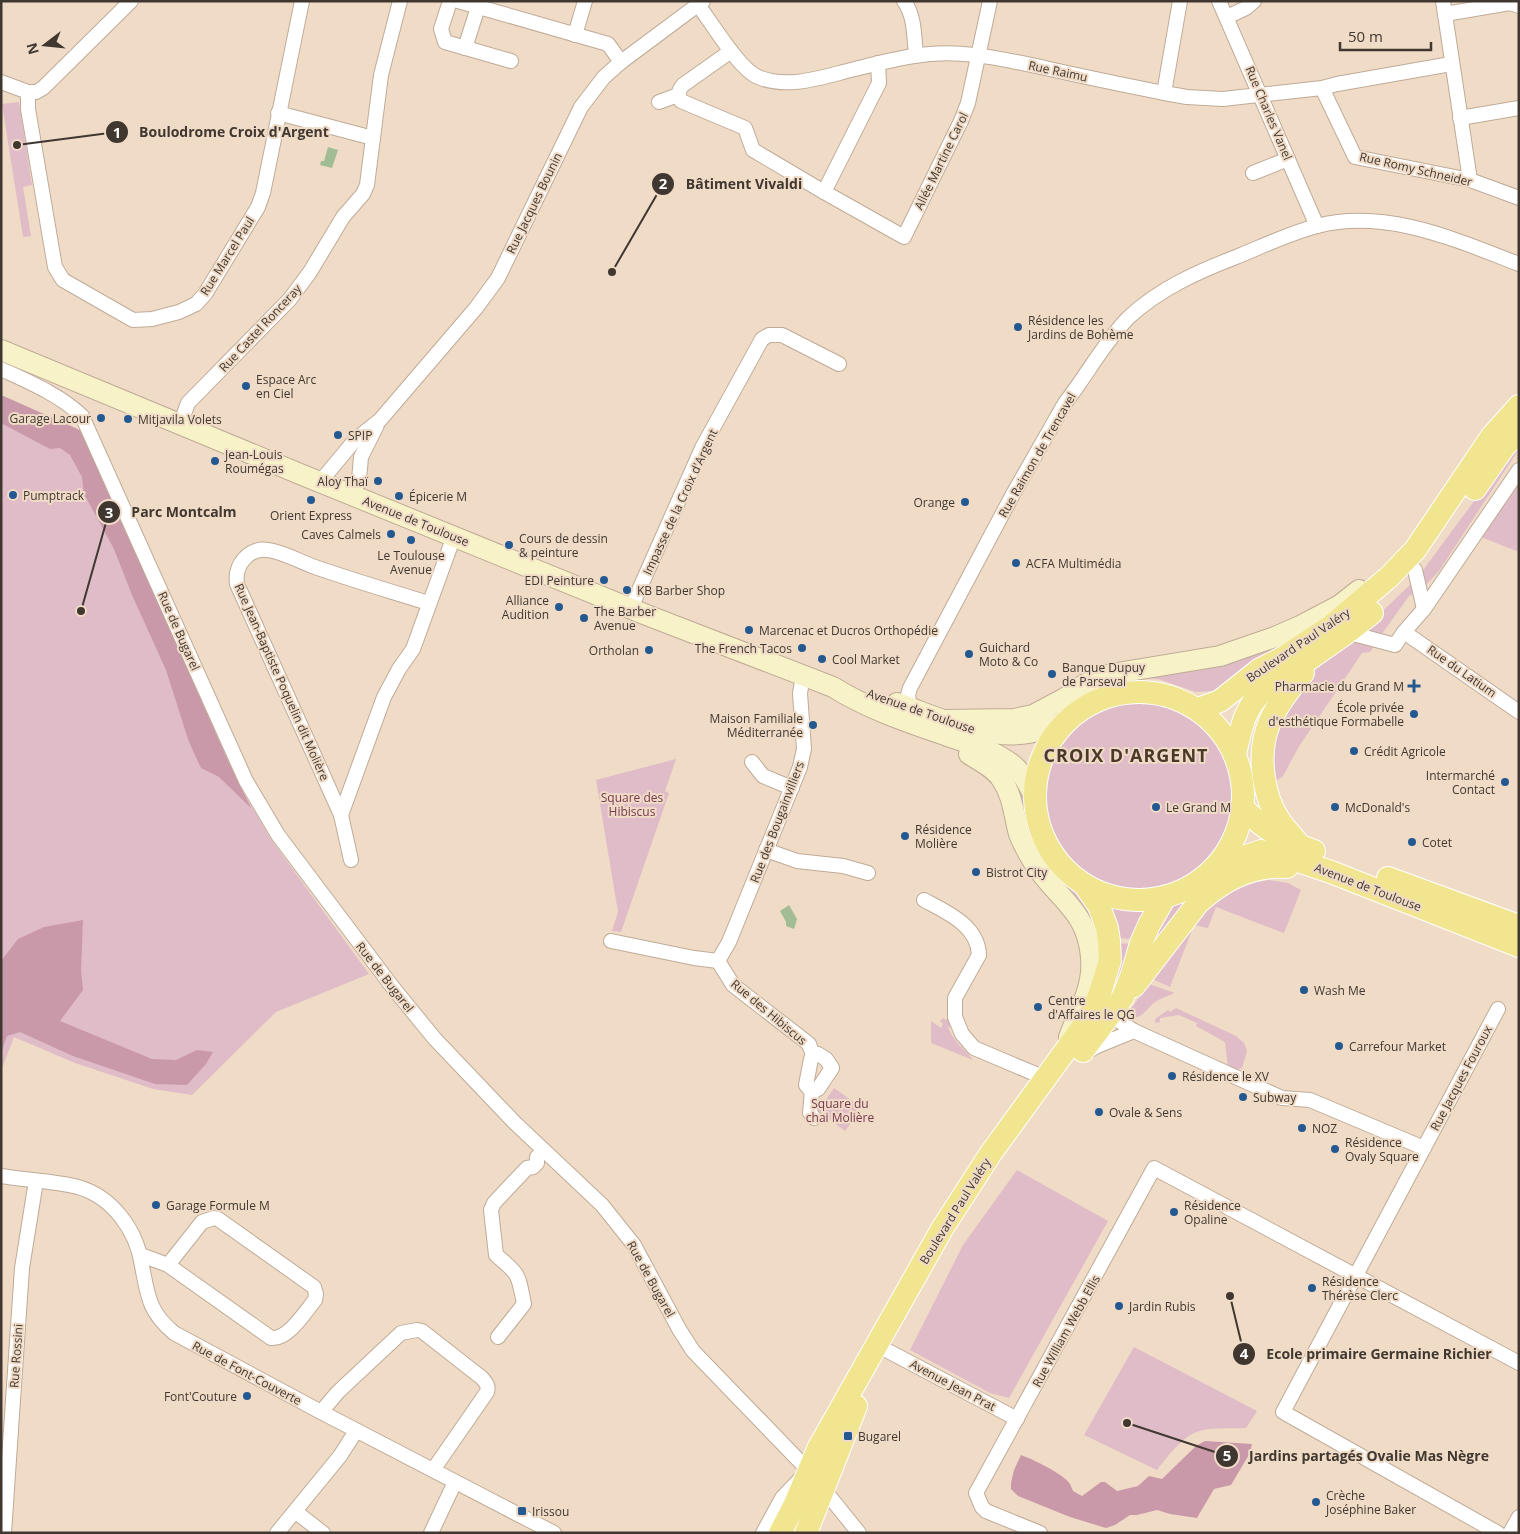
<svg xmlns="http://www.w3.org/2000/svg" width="1520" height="1534" font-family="'Open Sans',sans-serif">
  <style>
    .green { fill: #dfbcc7 }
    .forest { fill: #c999a9 }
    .water { fill: #a2bc96 }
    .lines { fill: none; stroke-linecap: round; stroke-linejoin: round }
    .street-casing { stroke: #bfab97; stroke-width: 16 }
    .secondary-casing { stroke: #bfab97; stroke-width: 22 }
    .primary-casing { stroke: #fff; stroke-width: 24 }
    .street { stroke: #fff; stroke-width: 14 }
    .secondary { stroke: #f8f2c8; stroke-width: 20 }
    .primary { stroke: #f1e590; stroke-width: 22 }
    .poi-dot { fill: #245890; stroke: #f0dbc7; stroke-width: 2 }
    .labels { text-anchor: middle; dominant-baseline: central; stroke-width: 4; stroke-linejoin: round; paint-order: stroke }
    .street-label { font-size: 12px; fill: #403830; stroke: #f0dbc7 }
    .poi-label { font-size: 12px; fill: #403830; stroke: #f0dbc7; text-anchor: start }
    .park-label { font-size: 12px; fill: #75384f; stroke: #f0dbc7 }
    .district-label { font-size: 18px; font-weight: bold; letter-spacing: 1px; fill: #4a3928; stroke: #f0dbc7 }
    .leader { fill: none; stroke: #403830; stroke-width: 2 }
    .callout-dot { fill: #403830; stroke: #f0dbc7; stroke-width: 2 }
    .mark-label { font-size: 15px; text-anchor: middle; font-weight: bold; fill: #fff }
    .callout-label { font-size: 14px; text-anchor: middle; font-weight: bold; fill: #403830; stroke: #f0dbc7; stroke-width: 4; stroke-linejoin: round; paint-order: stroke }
  </style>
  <rect width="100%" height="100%" fill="#f0dbc7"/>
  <g class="green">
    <polygon points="19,102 32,185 23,187 31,236 23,237 2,104"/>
    <polygon points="1,395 82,431 242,790 270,838 369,974 276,1012 192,1095 153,1089 75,1063 14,1037 1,1071"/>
    <polygon points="1519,440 1519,449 1439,571 1425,586 1421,573"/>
    <polygon points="1517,482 1519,483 1519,552 1481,537"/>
    <polygon points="1414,581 1417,592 1409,596 1381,635 1364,629"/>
    <polygon points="1314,623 1231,681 1212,691 1196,692 1158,679 1137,678"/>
    <polygon points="1357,641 1376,644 1370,652 1362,653 1298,748 1283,776 1273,783 1274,739 1311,670 1338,647"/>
    <circle cx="1139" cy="796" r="96"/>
    <polygon points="984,755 1019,783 1034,842 1045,858 1057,871 1081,894 1097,918 1096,967"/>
    <polygon points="676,759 665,791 669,793 621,932 612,931 618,912 596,780"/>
    <path d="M1269 880 1288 883 1301 890 1284 933 1216 907 1208 928 1194 925 1170 987 1152 979C1165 961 1178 938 1193 922 1213 901 1240 884 1269 880Z"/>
    <polygon points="1199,892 1159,945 1148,941 1161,916 1174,905"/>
    <polygon points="1105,905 1119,908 1149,910 1134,939 1116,938"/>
    <polygon points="1116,943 1134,944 1120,983 1095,1019"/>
    <path d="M1149 984 1175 993C1168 996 1161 998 1155 1002 1147 1008 1143 1018 1132 1018L1128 1013Z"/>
    <polygon points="1176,1008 1236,1036 1244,1043 1247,1051 1242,1068 1236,1070 1236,1068 1235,1070 1228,1067 1225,1042 1196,1026 1197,1023 1179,1015 1160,1018 1160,1022 1155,1023 1155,1019 1168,1010 1170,1012"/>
    <path d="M943 1018 946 1020 949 1018 953 1026 948 1027C954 1043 965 1049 973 1060L931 1043V1021L941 1028 943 1024 940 1021Z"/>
    <polygon points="834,1088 862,1108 845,1131 818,1111"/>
    <polygon points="1017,1170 1108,1221 1009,1398 990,1393 910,1350 963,1245"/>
    <path d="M1134 1347 1257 1411 1246 1428C1230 1429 1209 1426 1194 1433 1180 1440 1166 1458 1157 1470L1084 1435Z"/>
  </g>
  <g class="forest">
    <polygon points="1,395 82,431 228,761 251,808 219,777 201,768 189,742 166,670 132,595 114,549 84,494 82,477 70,455 60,448 50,449 1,423"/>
    <polygon points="83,920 81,970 83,990 60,1021 152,1059 176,1060 197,1050 213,1052 206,1064 187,1085 155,1084 73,1056 20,1032 7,1036 1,1053 1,961 18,939 44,927"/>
    <path d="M1205 1441 1252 1444 1250 1453 1231 1485 1214 1489 1197 1518 1170 1514 1157 1510 1137 1515H1130L1115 1525 1106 1528 1070 1517 1018 1496 1011 1489V1483L1014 1470 1021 1455C1032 1459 1064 1474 1070 1484 1071 1486 1072 1489 1073 1491L1082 1496 1101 1482H1105L1117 1491 1138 1486 1149 1476 1162 1479 1196 1446Z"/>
  </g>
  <g class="water">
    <polygon points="328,147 338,150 332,168 320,165 321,161 324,161"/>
    <polygon points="789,905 797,919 794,929 786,926 786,922 780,911"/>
  </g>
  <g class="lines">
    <g class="street-casing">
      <g id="street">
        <polyline points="450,1 441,29 445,42 511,61"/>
        <polyline points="458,1 608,44 621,62"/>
        <path d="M904 1C915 16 914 37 916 55"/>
        <polyline points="1219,1 1317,226"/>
        <polyline points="1443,1 1470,180"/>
        <path d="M698 5C712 23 739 69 758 77 789 90 825 76 855 69 875 64 894 59 914 56 959 48 1002 59 1045 68 1085 77 1124 85 1164 93L1187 97 1223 99 1322 88 1337 84 1451 64"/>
        <polyline points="1445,14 1510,3 1519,6"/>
        <polyline points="1227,17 1246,8 1254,1"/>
        <polyline points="575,35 585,1"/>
        <polyline points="465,48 478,7"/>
        <path d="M731 51 683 85C678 91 678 94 681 101L745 128 753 150 824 192 904 237 961 121 968 103 990 1"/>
        <polyline points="1,82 28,92 28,109 55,267 63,280 133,320 152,319 179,312 196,304 205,294 258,207 263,193 302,1"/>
        <polyline points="1322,88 1355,157 1470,180 1519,198"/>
        <polyline points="28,92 36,92 43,88 131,1"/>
        <polyline points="1164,93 1180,1"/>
        <polyline points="659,102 678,95"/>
        <polyline points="278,113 373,138"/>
        <polyline points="1460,118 1519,108"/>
        <polyline points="1253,173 1288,159"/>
        <polyline points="824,192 879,83 878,63"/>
        <path d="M1 369C29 382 60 395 82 416L246 781 278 835 394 989 435 1039 514 1122 602 1205 634 1245 679 1329 693 1351 809 1471 859 1533"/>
        <polyline points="180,425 188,403 290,299 310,272 343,217 363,194 367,185 381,75 400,1"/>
        <polyline points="320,482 355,440 380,420 476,308 498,278 581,107 604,77 621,62 703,1"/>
        <polyline points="352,495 359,480 361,457 377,425"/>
        <polyline points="1415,570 1424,609"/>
        <polyline points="631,608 702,448 762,339 769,335 782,335 839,364"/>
        <polyline points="1404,632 1519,712"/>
        <polyline points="1345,634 1357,635 1395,645 1404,632 1424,609 1519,470"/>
        <path d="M910 707 908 695 910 688 1013 494 1065 403C1087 375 1103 344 1128 318 1159 289 1197 272 1236 257 1263 246 1290 233 1317 226 1386 208 1456 240 1519 264"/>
        <polyline points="752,762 763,776 792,788"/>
        <polyline points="341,815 384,697 399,669 413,649 454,536"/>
        <polyline points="766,850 797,861 843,866 868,873"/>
        <path d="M351 860 341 815 237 584C234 565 249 547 268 550 284 552 300 562 315 567 352 580 390 591 428 603"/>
        <path d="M924 900C946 912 978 925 979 955L955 998V1017L962 1034 974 1048 1045 1078"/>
        <polyline points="611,941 694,958 718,961"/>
        <polyline points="718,961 729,942 800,767 804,749 800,693 803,676"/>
        <polyline points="718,961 733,985 809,1044 813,1055 811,1059 806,1085 810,1090 818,1089 832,1068 826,1059 818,1054 813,1055"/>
        <polyline points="1113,1010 1119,1021 1134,1031 1282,1098 1310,1100 1424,1148"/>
        <polyline points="1087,1052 1097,1046 1134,1031"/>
        <polyline points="812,1091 810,1113 814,1118"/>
        <path d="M1 1176C25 1180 55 1181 78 1187 113 1197 137 1231 142 1266 148 1297 149 1312 174 1333L321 1412 554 1533"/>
        <path d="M141 1255 168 1265 271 1338C288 1340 305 1312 315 1300L316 1294 314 1287 218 1219 214 1218 202 1222 168 1265"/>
        <path d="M498 1337 524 1304C518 1274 520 1275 496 1255L491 1210 494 1203 527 1168 533 1167 537 1163V1157L544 1151"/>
        <polyline points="888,1351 1017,1419"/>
        <path d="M321 1412 338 1392 401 1333 417 1330 422 1331 482 1378C486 1383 489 1386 487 1392L433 1470"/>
        <polyline points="296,1512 323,1533"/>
        <polyline points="4,1533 22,1268 36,1181"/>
        <polyline points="277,1533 340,1456 356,1431"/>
        <polyline points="431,1533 455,1482"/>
        <polyline points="763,1533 782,1498 801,1478"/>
        <polyline points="1040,1533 986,1511 982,1507 976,1493 1154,1168 1519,1363"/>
        <polyline points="1498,1533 1283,1412 1498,1009"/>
        <polyline points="1510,1533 1519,1517"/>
      </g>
    </g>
    <g class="secondary-casing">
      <g id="secondary">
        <path d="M1 350 300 474 644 614 833 687C866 708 907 722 945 735 967 743 995 750 1014 766 1024 775 1029 786 1035 798"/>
        <path d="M897 703C943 719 993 745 1042 730 1051 728 1059 723 1067 720"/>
        <polyline points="944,720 1014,719 1033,715 1065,698 1085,684 1111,674 1220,656 1275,637 1300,626 1340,605 1359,590"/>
        <path d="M969 754C981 762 995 768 1002 780 1013 796 1014 816 1019 834 1022 842 1027 851 1031 858 1053 897 1087 907 1091 957 1094 986 1079 1011 1069 1037"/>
      </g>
    </g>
    <g class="primary-casing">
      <g id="primary">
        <polyline points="1475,489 1504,447 1519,431"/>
        <circle cx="1139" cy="796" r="104"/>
        <polyline points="1198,709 1220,701 1259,670 1284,657 1330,627 1389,577 1415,550 1492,436 1519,406"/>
        <path d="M1235 754C1241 730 1243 711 1261 693L1345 634 1372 613"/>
        <path d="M1243 808C1267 832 1282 839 1314 851"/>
        <path d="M1297 842C1291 834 1283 827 1278 818 1270 806 1266 792 1264 778 1257 733 1274 707 1303 673"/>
        <polyline points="1215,867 1261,851 1283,856 1331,872 1519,946"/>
        <polyline points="1388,878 1519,926"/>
        <path d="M1134 986 1198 903C1222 881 1252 864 1287 867"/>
        <polyline points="1083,1051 1123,997 1132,974 1141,943 1149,925 1165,897"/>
        <polyline points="780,1533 795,1504 818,1449 942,1229 991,1153 1087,1021 1099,996 1110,961 1109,941 1107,928 1099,906 1086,887"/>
        <polyline points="806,1533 856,1406"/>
      </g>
    </g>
    <use href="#street" class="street"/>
    <use href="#secondary" class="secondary"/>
    <use href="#primary" class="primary"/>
  </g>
  <g class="poi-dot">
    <circle cx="1018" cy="327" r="5"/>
    <circle cx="246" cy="386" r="5"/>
    <circle cx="101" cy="418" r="5"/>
    <circle cx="128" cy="419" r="5"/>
    <circle cx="338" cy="435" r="5"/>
    <circle cx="215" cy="461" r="5"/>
    <circle cx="378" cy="481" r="5"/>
    <circle cx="13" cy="495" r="5"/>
    <circle cx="399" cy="496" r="5"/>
    <circle cx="311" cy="500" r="5"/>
    <circle cx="965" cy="502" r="5"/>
    <circle cx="391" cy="534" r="5"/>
    <circle cx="411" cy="540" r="5"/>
    <circle cx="509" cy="545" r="5"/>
    <circle cx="1016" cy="563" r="5"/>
    <circle cx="604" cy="580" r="5"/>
    <circle cx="627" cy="590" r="5"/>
    <circle cx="559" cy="607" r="5"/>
    <circle cx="584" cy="618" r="5"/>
    <circle cx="749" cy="630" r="5"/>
    <circle cx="802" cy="648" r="5"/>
    <circle cx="649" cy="650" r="5"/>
    <circle cx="969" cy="654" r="5"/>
    <circle cx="822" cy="659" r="5"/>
    <circle cx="1052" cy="674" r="5"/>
    <path d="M1411.5 678.5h5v5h5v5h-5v5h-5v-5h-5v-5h5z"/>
    <circle cx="1414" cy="714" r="5"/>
    <circle cx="813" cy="725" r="5"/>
    <circle cx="1354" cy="751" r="5"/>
    <circle cx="1505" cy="782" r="5"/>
    <circle cx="1156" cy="807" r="5"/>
    <circle cx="1335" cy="807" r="5"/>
    <circle cx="905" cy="836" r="5"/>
    <circle cx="1412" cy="842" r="5"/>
    <circle cx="976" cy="872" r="5"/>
    <circle cx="1304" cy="990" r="5"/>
    <circle cx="1038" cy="1007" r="5"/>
    <circle cx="1339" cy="1046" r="5"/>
    <circle cx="1172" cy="1076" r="5"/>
    <circle cx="1243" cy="1097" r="5"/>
    <circle cx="1099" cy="1112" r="5"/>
    <circle cx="1302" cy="1128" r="5"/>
    <circle cx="1335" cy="1149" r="5"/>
    <circle cx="156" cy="1205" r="5"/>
    <circle cx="1174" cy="1212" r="5"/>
    <circle cx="1312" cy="1288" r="5"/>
    <circle cx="1119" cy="1306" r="5"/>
    <circle cx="247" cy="1396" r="5"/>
    <rect x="843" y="1431" width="10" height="10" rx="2.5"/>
    <circle cx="1316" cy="1502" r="5"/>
    <rect x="517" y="1506" width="10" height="10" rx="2.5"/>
  </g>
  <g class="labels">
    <g class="street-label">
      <text transform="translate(1058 71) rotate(12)">Rue Raimu</text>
      <text transform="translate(1269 113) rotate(67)">Rue Charles Vanel</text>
      <text transform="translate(941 161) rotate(-64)">Allée Martine Carol</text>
      <text transform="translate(1416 169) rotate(13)">Rue Romy Schneider</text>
      <text transform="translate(534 203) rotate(-64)">Rue Jacques Bounin</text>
      <text transform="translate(227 256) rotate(-58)">Rue Marcel Paul</text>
      <text transform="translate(260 328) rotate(-47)">Rue Castel Ronceray</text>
      <text transform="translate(1037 455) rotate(-60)">Rue Raimon de Trencavel</text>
      <text transform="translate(680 502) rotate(-65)">Impasse de la Croix d'Argent</text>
      <text transform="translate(416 521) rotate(22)">Avenue de Toulouse</text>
      <text transform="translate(179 631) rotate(66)">Rue de Bugarel</text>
      <text transform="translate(1298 645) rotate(-34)">Boulevard Paul Valéry</text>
      <text transform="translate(1462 671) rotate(35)">Rue du Latium</text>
      <text transform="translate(282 682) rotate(66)">Rue Jean-Baptiste Poquelin dit Molière</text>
      <text transform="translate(921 711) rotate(19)">Avenue de Toulouse</text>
      <text transform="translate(777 822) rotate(-69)">Rue des Bougainvilliers</text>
      <text transform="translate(1368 887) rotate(21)">Avenue de Toulouse</text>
      <text transform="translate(385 977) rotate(52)">Rue de Bugarel</text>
      <text transform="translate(769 1012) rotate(40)">Rue des Hibiscus</text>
      <text transform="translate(1461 1078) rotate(-62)">Rue Jacques Fouroux</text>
      <text transform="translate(955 1211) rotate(-58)">Boulevard Paul Valéry</text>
      <text transform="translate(651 1279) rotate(61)">Rue de Bugarel</text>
      <text transform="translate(1066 1331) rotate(-61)">Rue William Webb Ellis</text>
      <text transform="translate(16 1356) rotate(-86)">Rue Rossini</text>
      <text transform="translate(247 1373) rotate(28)">Rue de Font-Couverte</text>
      <text transform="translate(953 1385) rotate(28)">Avenue Jean Prat</text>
    </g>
    <g class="poi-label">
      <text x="1028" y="320">Résidence les<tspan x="1028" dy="14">Jardins de Bohème</tspan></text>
      <text x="256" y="379">Espace Arc<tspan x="256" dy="14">en Ciel</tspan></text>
      <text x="91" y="418" text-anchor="end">Garage Lacour</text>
      <text x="138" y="419">Mitjavila Volets</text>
      <text x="348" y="435">SPIP</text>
      <text x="225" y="454">Jean-Louis<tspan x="225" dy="14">Roumégas</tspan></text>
      <text x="368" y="481" text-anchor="end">Aloy Thaï</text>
      <text x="23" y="495">Pumptrack</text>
      <text x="409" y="496">Épicerie M</text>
      <text x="955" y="502" text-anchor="end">Orange</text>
      <text x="311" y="515" text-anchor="middle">Orient Express</text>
      <text x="381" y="534" text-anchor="end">Caves Calmels</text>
      <text x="519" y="538">Cours de dessin<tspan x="519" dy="14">&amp; peinture</tspan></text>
      <text x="411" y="555" text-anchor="middle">Le Toulouse<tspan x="411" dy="14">Avenue</tspan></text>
      <text x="1026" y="563">ACFA Multimédia</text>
      <text x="594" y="580" text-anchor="end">EDI Peinture</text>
      <text x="637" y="590">KB Barber Shop</text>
      <text x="549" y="600" text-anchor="end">Alliance<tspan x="549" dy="14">Audition</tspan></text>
      <text x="594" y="611">The Barber<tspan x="594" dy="14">Avenue</tspan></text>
      <text x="759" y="630">Marcenac et Ducros Orthopédie</text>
      <text x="979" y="647">Guichard<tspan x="979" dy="14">Moto &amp; Co</tspan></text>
      <text x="792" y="648" text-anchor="end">The French Tacos</text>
      <text x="639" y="650" text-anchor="end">Ortholan</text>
      <text x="832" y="659">Cool Market</text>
      <text x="1062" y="667">Banque Dupuy<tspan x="1062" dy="14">de Parseval</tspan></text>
      <text x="1404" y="686" text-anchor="end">Pharmacie du Grand M</text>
      <text x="1404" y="707" text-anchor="end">École privée<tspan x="1404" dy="14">d'esthétique Formabelle</tspan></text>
      <text x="803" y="718" text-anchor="end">Maison Familiale<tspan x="803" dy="14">Méditerranée</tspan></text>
      <text x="1364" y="751">Crédit Agricole</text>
      <text x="1495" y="775" text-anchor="end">Intermarché<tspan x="1495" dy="14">Contact</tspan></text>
      <text x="1166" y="807">Le Grand M</text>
      <text x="1345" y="807">McDonald's</text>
      <text x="915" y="829">Résidence<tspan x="915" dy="14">Molière</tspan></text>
      <text x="1422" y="842">Cotet</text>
      <text x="986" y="872">Bistrot City</text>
      <text x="1314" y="990">Wash Me</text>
      <text x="1048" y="1000">Centre<tspan x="1048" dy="14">d'Affaires le QG</tspan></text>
      <text x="1349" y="1046">Carrefour Market</text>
      <text x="1182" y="1076">Résidence le XV</text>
      <text x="1253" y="1097">Subway</text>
      <text x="1109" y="1112">Ovale &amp; Sens</text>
      <text x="1312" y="1128">NOZ</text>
      <text x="1345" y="1142">Résidence<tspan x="1345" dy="14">Ovaly Square</tspan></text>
      <text x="166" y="1205">Garage Formule M</text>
      <text x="1184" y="1205">Résidence<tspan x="1184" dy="14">Opaline</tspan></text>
      <text x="1322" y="1281">Résidence<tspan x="1322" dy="14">Thérèse Clerc</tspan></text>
      <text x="1129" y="1306">Jardin Rubis</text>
      <text x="237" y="1396" text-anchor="end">Font'Couture</text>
      <text x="858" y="1436">Bugarel</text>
      <text x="1326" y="1495">Crèche<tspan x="1326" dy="14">Joséphine Baker</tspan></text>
      <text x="532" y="1511">Irissou</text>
    </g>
    <g class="park-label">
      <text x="632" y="797">Square des<tspan x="632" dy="14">Hibiscus</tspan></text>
      <text x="840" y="1103">Square du<tspan x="840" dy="14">chai Molière</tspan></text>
    </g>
    <g class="district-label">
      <text x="1126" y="755">CROIX D'ARGENT</text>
    </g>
  </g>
  <path class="leader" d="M17 145L117 132M612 272L663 184M81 611L109 512M1230 1296L1244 1354M1127 1423L1227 1456"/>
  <g class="callout-dot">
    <circle cx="17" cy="145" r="5"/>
    <circle cx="612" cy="272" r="5"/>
    <circle cx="81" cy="611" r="5"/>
    <circle cx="1230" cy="1296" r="5"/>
    <circle cx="1127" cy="1423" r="5"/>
    <circle cx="117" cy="132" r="12"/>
    <circle cx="663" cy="184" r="12"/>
    <circle cx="109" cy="512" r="12"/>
    <circle cx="1244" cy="1354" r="12"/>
    <circle cx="1227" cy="1456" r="12"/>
  </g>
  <g class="mark-label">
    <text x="117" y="138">1</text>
    <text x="663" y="189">2</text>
    <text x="109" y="518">3</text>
    <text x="1244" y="1359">4</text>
    <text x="1227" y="1461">5</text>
  </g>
  <g class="callout-label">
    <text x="234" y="137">Boulodrome Croix d'Argent</text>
    <text x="744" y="189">Bâtiment Vivaldi</text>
    <text x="184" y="517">Parc Montcalm</text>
    <text x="1379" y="1359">Ecole primaire Germaine Richier</text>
    <text x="1369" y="1461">Jardins partagés Ovalie Mas Nègre</text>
  </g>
  <rect width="1520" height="1534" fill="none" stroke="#403830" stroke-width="5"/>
  <g transform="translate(45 45) rotate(254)" stroke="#f0dbc7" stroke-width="4" paint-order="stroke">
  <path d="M0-4L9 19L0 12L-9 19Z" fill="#403830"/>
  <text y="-8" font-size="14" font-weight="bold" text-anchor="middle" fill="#403830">N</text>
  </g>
  <path d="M1340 42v8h91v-8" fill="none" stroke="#403830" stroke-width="2.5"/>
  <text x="1348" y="42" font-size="15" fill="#403830" stroke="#f0dbc7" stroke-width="4" paint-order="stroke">50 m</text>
</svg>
